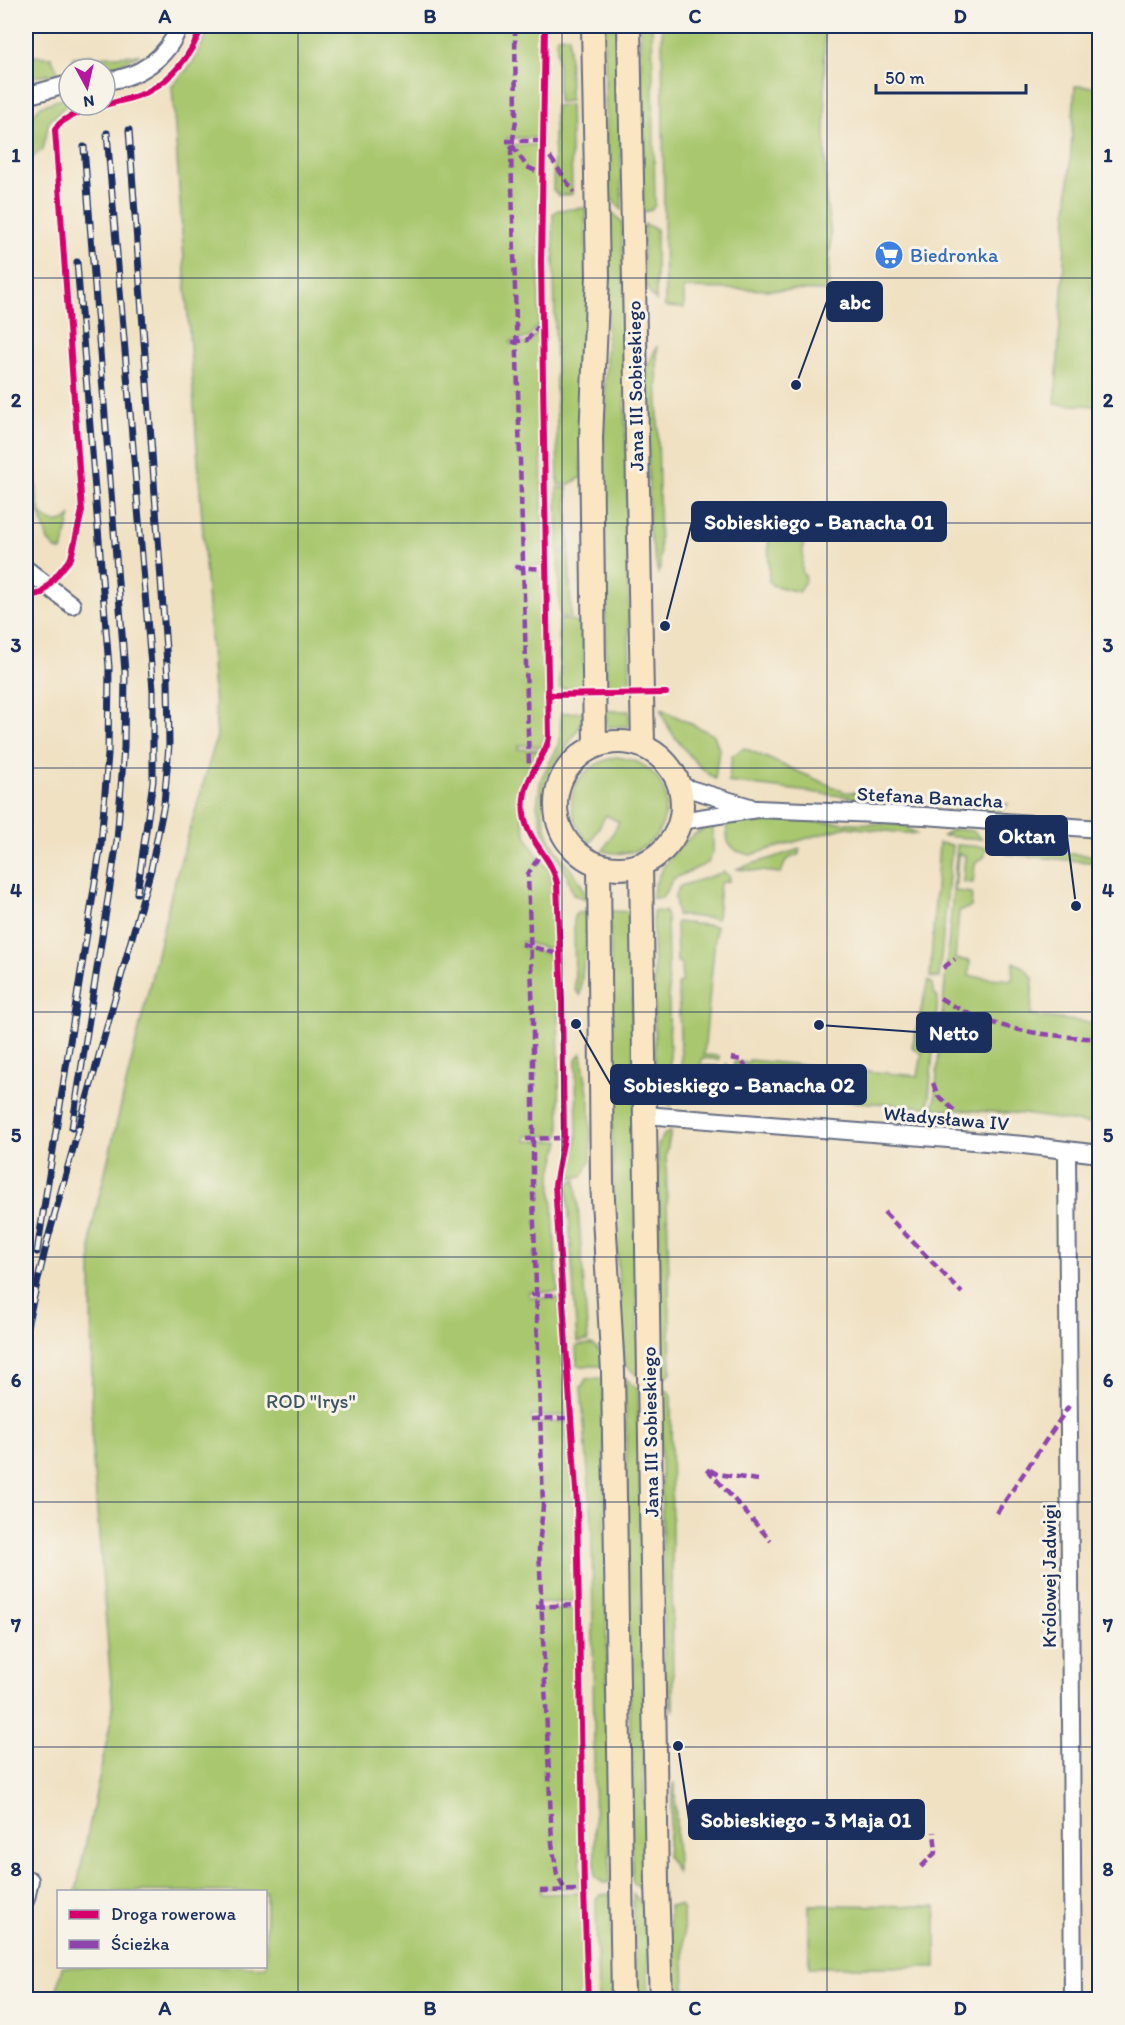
<svg xmlns="http://www.w3.org/2000/svg" width="1125" height="2025" font-family="Itim,sans-serif">
  <style>
    .green { fill: #a9c76e; stroke: #627b66; stroke-width: 1.5 }
    .lines { fill: none; stroke-linecap: round; stroke-linejoin: round }
    .street-casing { stroke: #666d81; stroke-width: 20 }
    .secondary-casing { stroke: #666d81; stroke-width: 26 }
    .street { stroke: #fff; stroke-width: 16 }
    .secondary { stroke: #fbe6c4; stroke-width: 22 }
    .rail-casing { stroke: #1b2f5e; stroke-width: 7 }
    .rail { stroke: #f7f3e8; stroke-width: 4.5; stroke-dasharray: 14; stroke-linecap: butt }
    .quiet { stroke: #8e44ad; stroke-width: 4.5; stroke-dasharray: 9 4.5; stroke-linecap: butt }
    .cycleway-casing { stroke: #f7f3e8; stroke-width: 10 }
    .cycleway { stroke: #d6006c; stroke-width: 6 }
    .grid { fill: none; stroke: #1b2f5e; stroke-width: 1.5; stroke-opacity: 0.55 }
    .labels { text-anchor: middle; dominant-baseline: central; stroke-width: 6; stroke-linejoin: round; paint-order: stroke }
    .shop-label { font-size: 20px; fill: #366cbe; stroke: #f7f3e8; text-anchor: start }
    .street-label { font-size: 20px; fill: #1b2f5e; stroke: #f7f3e8 }
    .park-label { font-size: 20px; fill: #3e5562; stroke: #f7f3e8 }
    .leader { fill: none; stroke: #1b2f5e; stroke-width: 2 }
    .callout-dot { fill: #1b2f5e; stroke: #f7f3e8; stroke-width: 2 }
    .callout { fill: #1b2f5e; stroke: #1b2f5e; stroke-width: 2 }
    .callout-label { font-size: 21px; text-anchor: middle; font-weight: bold; fill: #fff }
    .neatline { fill: none; stroke: #1b2f5e; stroke-width: 2 }
    .grid-label { font-size: 20px; text-anchor: middle; font-weight: bold; fill: #1b2f5e }
  </style>
  <rect width="100%" height="100%" fill="#f7f3e8"/>
  <filter id="ink" filterUnits="userSpaceOnUse"><feTurbulence type="fractalNoise" baseFrequency=".0167" numOctaves="2"/><feDisplacementMap in="SourceGraphic" scale="12" xChannelSelector="R" yChannelSelector="G"/><feConvolveMatrix kernelMatrix="1 2 1 2 8 2 1 2 1" color-interpolation-filters="sRGB"/></filter>
  <filter id="wash" filterUnits="userSpaceOnUse"><feTurbulence type="fractalNoise" baseFrequency=".008" numOctaves="4" result="noise"/><feDisplacementMap in="SourceGraphic" scale="24" xChannelSelector="R" yChannelSelector="G"/><feGaussianBlur stdDeviation="1.35" result="paint"/><feColorMatrix in="noise" values="0 0 0 0 0 0 0 0 0 0 0 0 0 0 0 0 0 1.4 0 .05"/><feComposite in="paint" operator="in"/></filter>
  <g filter="url(#wash)">
    <rect width="100%" height="100%" fill="#f0e1c3"/>
    <g class="green">
      <path d="M211 26H542L539 138H507V145H539V324L528 338 511 341 510 344 528 343 539 331 543 566 515 563V569L543 572 547 734 542 747 519 745 518 749 540 750C522 778 514 817 532 847 538 857 548 866 552 877 558 900 555 928 557 951L522 942V946L557 957 560 1136H526V1141H560L551 1176 558 1292H529V1297L559 1298 567 1416H531L532 1422H568L574 1504 577 1601 535 1604V1610L576 1609 581 1887 540 1889 541 1894 582 1893 585 1999H55L62 1967 266 1966V1892L76 1891 113 1710 92 1448 91 1231 172 891 217 736 172 86 192 64Z"/>
      <polygon points="604,26 618,26 622,210 607,195"/>
      <polygon points="640,26 652,26 655,205 651,210 643,212"/>
      <polygon points="662,26 824,26 826,200 831,234 828,291 684,288 684,308 665,307"/>
      <polygon points="569,36 570,101 558,102 557,37"/>
      <polygon points="92,55 92,57 140,55 110,68 71,69 73,57"/>
      <polygon points="26,56 51,57 59,73 26,78"/>
      <polygon points="1075,86 1099,87 1099,406 1055,404"/>
      <polygon points="67,97 65,106 49,122 43,149 26,162 26,123 41,106"/>
      <polygon points="570,105 572,194 559,196 553,190 555,106"/>
      <polygon points="586,208 587,278 581,478 567,485 558,485 553,214 558,210"/>
      <polygon points="608,208 622,222 630,690 606,690 603,441 609,277"/>
      <path d="M644 224 656 229V301C637 284 644 247 644 224Z"/>
      <polygon points="657,346 660,567 658,573 649,531 647,368"/>
      <path d="M26 474H36C37 489 33 518 54 522 61 523 67 520 71 515L62 551 56 549 48 541 41 517 26 491Z"/>
      <polygon points="557,488 567,488 569,550 558,551"/>
      <polygon points="772,508 805,509 802,571 806,578 799,592 772,585 769,581 768,512"/>
      <polygon points="558,553 569,553 571,617 560,617"/>
      <polygon points="559,620 572,620 583,626 585,690 560,688"/>
      <path d="M661 709 714 735 719 749 715 779C698 768 665 730 661 709Z"/>
      <polygon points="606,711 629,711 629,726 607,727"/>
      <path d="M584 712C578 740 553 758 545 785 539 807 545 834 558 852 569 869 582 878 586 899L573 895 565 870 544 835 537 805 541 779 560 743 561 713Z"/>
      <polygon points="744,748 845,792 914,795 905,804 728,782 732,756"/>
      <path d="M616 757C695 765 672 870 603 851L619 822 606 815 590 843C557 809 570 768 616 757Z"/>
      <polygon points="937,798 1008,804 1001,811 947,807"/>
      <polygon points="775,820 904,825 916,834 846,827 750,855 737,851 728,843 726,823"/>
      <path d="M713 825V852L708 863 673 879 662 898H652C656 867 684 835 713 825Z"/>
      <polygon points="954,829 973,831 982,839 943,836"/>
      <polygon points="939,843 952,845 939,978 930,977"/>
      <polygon points="957,845 986,847 985,856 975,864 973,883 963,882 965,855 958,854 955,891 972,893 971,907 959,911 955,959 970,961 969,976 1012,980 1014,962 1025,968 1033,978 1031,1016 1095,1023 1099,986 1100,1092 1096,1125 1024,1114 934,1108"/>
      <polygon points="800,849 800,854 786,860 781,873 736,869"/>
      <polygon points="1006,849 1099,856 1099,863 1006,854"/>
      <polygon points="724,872 730,877 729,881 720,883 717,919 677,915 675,895 680,886"/>
      <polygon points="610,911 631,912 638,1376 624,1364 613,1191"/>
      <polygon points="653,911 665,912 667,918 671,1105 662,1099 655,1083"/>
      <polygon points="588,912 588,922 580,995 575,990 574,916 577,913"/>
      <polygon points="676,922 716,926 704,1055 719,1056 719,1060 702,1058 701,1065 725,1067 727,1063 726,1088 721,1091 684,1088 682,1085 678,983 682,982 681,963 677,962"/>
      <polygon points="928,981 932,983 933,991 938,998 928,1107 732,1093 734,1062 748,1063 749,1060 918,1076 922,1054 912,1047"/>
      <polygon points="581,1053 590,1103 591,1160 582,1177 569,1177 577,1138 576,1059"/>
      <polygon points="671,1131 666,1155 671,1372 663,1379 660,1378 658,1144 665,1134"/>
      <polygon points="576,1180 588,1341 577,1342 567,1183"/>
      <polygon points="592,1344 602,1353 602,1366 577,1366 576,1346"/>
      <polygon points="603,1378 610,1882 603,1883 595,1876 592,1520 581,1388 586,1379"/>
      <polygon points="625,1378 638,1390 646,1893 632,1881"/>
      <polygon points="660,1389 668,1391 671,1396 673,1712 664,1674"/>
      <polygon points="674,1783 675,1783 677,1872 667,1856"/>
      <polygon points="611,1894 612,1999 598,1999 596,1900 600,1895"/>
      <polygon points="633,1894 646,1907 649,1999 634,1999"/>
      <polygon points="680,1905 683,1911 685,1999 671,1999 669,1906"/>
      <polygon points="809,1905 936,1906 936,1967 809,1967"/>
    </g>
  </g>
  <g filter="url(#ink)">
    <g class="lines">
      <g class="street-casing">
        <g id="street">
          <path d="M105 81C138 78 168 58 179 26"/>
          <polyline points="26,96 69,84"/>
          <polyline points="26,569 72,605"/>
          <polyline points="680,786 750,807"/>
          <polyline points="681,821 757,809 925,816 1100,829"/>
          <polyline points="645,1115 1024,1145 1100,1154"/>
          <polyline points="1067,1151 1073,2000"/>
          <polyline points="26,1899 30,1880"/>
        </g>
      </g>
      <g class="secondary-casing">
        <g id="secondary">
          <polyline points="593,26 598,276 591,438 595,746"/>
          <polyline points="629,26 643,746"/>
          <circle cx="619" cy="805" r="63"/>
          <polyline points="599,865 602,1182 613,1372 623,2000"/>
          <polyline points="641,865 657,1883 661,2000"/>
        </g>
      </g>
      <use href="#street" class="street"/>
      <use href="#secondary" class="secondary"/>
      <g class="rail-casing">
        <g id="rail">
          <polyline points="107,133 153,690 153,781 137,893"/>
          <polyline points="72,1128 117,841 124,747 125,672 84,147"/>
          <polyline points="37,1252 101,844 108,754 109,667 77,262"/>
          <polyline points="26,1330 47,1242 151,869 164,804 169,745 168,678 129,130"/>
        </g>
      </g>
      <use href="#rail" class="rail"/>
      <g class="quiet">
        <polyline points="515,26 516,120 511,152 529,767"/>
        <polyline points="506,141 539,141"/>
        <polyline points="512,145 527,167 538,172"/>
        <polyline points="550,157 574,192"/>
        <polyline points="512,342 527,340 538,327"/>
        <polyline points="515,567 543,569"/>
        <polyline points="538,858 528,874 533,1020 533,1193 543,1506 539,1548 552,1843 557,1875 565,1890"/>
        <polyline points="522,944 555,953"/>
        <polyline points="943,968 955,959"/>
        <path d="M940 998C994 1031 1038 1035 1100 1039"/>
        <polyline points="731,1058 741,1060 766,1097"/>
        <polyline points="933,1083 938,1096 956,1112"/>
        <polyline points="698,1092 729,1077"/>
        <polyline points="526,1139 560,1138"/>
        <polyline points="884,1212 962,1293"/>
        <polyline points="531,1295 558,1295"/>
        <polyline points="531,1419 566,1418"/>
        <polyline points="707,1469 771,1541"/>
        <polyline points="710,1470 717,1474 758,1480"/>
        <polyline points="997,1513 1069,1406"/>
        <polyline points="536,1607 575,1605"/>
        <polyline points="921,1867 936,1852 934,1832"/>
        <polyline points="540,1891 581,1890"/>
      </g>
      <g class="cycleway-casing">
        <g id="cycleway">
          <path d="M545 26 541 262 549 737C548 752 529 772 525 792 516 838 550 849 557 883L562 1001 564 1138 555 1185 577 1504 584 1890 588 2000"/>
          <path d="M26 597 42 593 71 558 82 511 55 130C64 109 126 103 147 92 174 78 192 53 202 26"/>
          <polyline points="548,695 666,693"/>
        </g>
      </g>
      <use href="#cycleway" class="cycleway"/>
    </g>
  </g>
  <path class="grid" d="M298 26V2000M562 26V2000M827 26V2000M26 278H1100M26 523H1100M26 768H1100M26 1012H1100M26 1257H1100M26 1502H1100M26 1747H1100"/>
  <defs>
    <g id="supermarket-disc" transform="scale(1.5)"><circle r="9.5" fill="#3f7fe0" stroke="#f7f3e8"/><path d="M-6-5.5h2.5l.6 2H6L4.5 2H-2.5L-4.4-4H-6ZM-1.5 3.2a1.3 1.3 0 1 0 .1 0ZM3 3.2a1.3 1.3 0 1 0 .1 0Z" fill="#fff"/></g>
  </defs>
  <g fill-rule="evenodd">
    <use href="#supermarket-disc" x="889" y="255"/>
  </g>
  <g class="labels">
    <g class="shop-label">
      <text x="910" y="255">Biedronka</text>
    </g>
    <g class="street-label">
      <text transform="translate(635 386) rotate(-91)">Jana III Sobieskiego</text>
      <text transform="translate(930 797) rotate(3)">Stefana Banacha</text>
      <text transform="translate(946 1118) rotate(5)">Władysława IV</text>
      <text transform="translate(650 1432) rotate(-91)">Jana III Sobieskiego</text>
      <text transform="translate(1049 1576) rotate(-90)">Królowej Jadwigi</text>
    </g>
    <g class="park-label">
      <text x="311" y="1401">ROD "Irys"</text>
    </g>
  </g>
  <path class="leader" d="M796 385L827 301M665 626L692 522M1076 906L1067 836M819 1025L917 1032M576 1024L611 1085M678 1746L689 1820"/>
  <g class="callout-dot">
    <circle cx="796" cy="385" r="6"/>
    <circle cx="665" cy="626" r="6"/>
    <circle cx="1076" cy="906" r="6"/>
    <circle cx="819" cy="1025" r="6"/>
    <circle cx="576" cy="1024" r="6"/>
    <circle cx="678" cy="1746" r="6"/>
  </g>
  <g class="callout">
    <rect x="827" y="282" width="55" height="39" rx="6"/>
    <rect x="692" y="502" width="254" height="39" rx="6"/>
    <rect x="986" y="816" width="81" height="39" rx="6"/>
    <rect x="917" y="1013" width="74" height="39" rx="6"/>
    <rect x="611" y="1065" width="255" height="39" rx="6"/>
    <rect x="689" y="1800" width="235" height="39" rx="6"/>
  </g>
  <g class="callout-label">
    <text x="855" y="309">abc</text>
    <text x="819" y="529">Sobieskiego - Banacha 01</text>
    <text x="1027" y="843">Oktan</text>
    <text x="954" y="1040">Netto</text>
    <text x="739" y="1092">Sobieskiego - Banacha 02</text>
    <text x="806" y="1827">Sobieskiego - 3 Maja 01</text>
  </g>
  <rect width="1125" height="2025" fill="none" stroke="#f7f3e8" stroke-width="66"/>
  <rect x="57" y="1890" width="210" height="78" fill="#f7f3e8" stroke="#9fa5b1" stroke-width="1.5"/>
  <rect x="69" y="1910" width="30" height="9" fill="#d6006c" stroke="#9fa5b1" stroke-width="1.5"/>
  <text x="111" y="1920" font-size="18" fill="#1b2f5e">Droga rowerowa</text>
  <rect x="69" y="1940" width="30" height="9" fill="#8e44ad" stroke="#9fa5b1" stroke-width="1.5"/>
  <text x="111" y="1950" font-size="18" fill="#1b2f5e">Ścieżka</text>
  <g transform="translate(87 87) rotate(172)"><circle r="28" fill="#f7f3e8" stroke="#9fa5b1" stroke-width="1.5"/>
  <path d="M0-4.5L10 22L0 15L-10 22Z" fill="#b5179e"/>
  <text y="-9" font-size="16" font-weight="bold" text-anchor="middle" fill="#1b2f5e">N</text>
  </g>
  <path d="M876 84v9h150v-9" fill="none" stroke="#1b2f5e" stroke-width="3"/>
  <text x="885" y="84" font-size="18" fill="#1b2f5e" stroke="#f7f3e8" stroke-width="4.5" paint-order="stroke">50 m</text>
  <rect x="33" y="33" width="1059" height="1959" class="neatline"/>
  <g class="grid-label">
    <text x="165" y="23">A</text>
    <text x="430" y="23">B</text>
    <text x="695" y="23">C</text>
    <text x="960" y="23">D</text>
    <text x="16" y="162">1</text>
    <text x="1108" y="162">1</text>
    <text x="16" y="407">2</text>
    <text x="1108" y="407">2</text>
    <text x="16" y="652">3</text>
    <text x="1108" y="652">3</text>
    <text x="16" y="897">4</text>
    <text x="1108" y="897">4</text>
    <text x="16" y="1142">5</text>
    <text x="1108" y="1142">5</text>
    <text x="16" y="1387">6</text>
    <text x="1108" y="1387">6</text>
    <text x="16" y="1632">7</text>
    <text x="1108" y="1632">7</text>
    <text x="16" y="1876">8</text>
    <text x="1108" y="1876">8</text>
    <text x="165" y="2015">A</text>
    <text x="430" y="2015">B</text>
    <text x="695" y="2015">C</text>
    <text x="960" y="2015">D</text>
  </g>
</svg>
